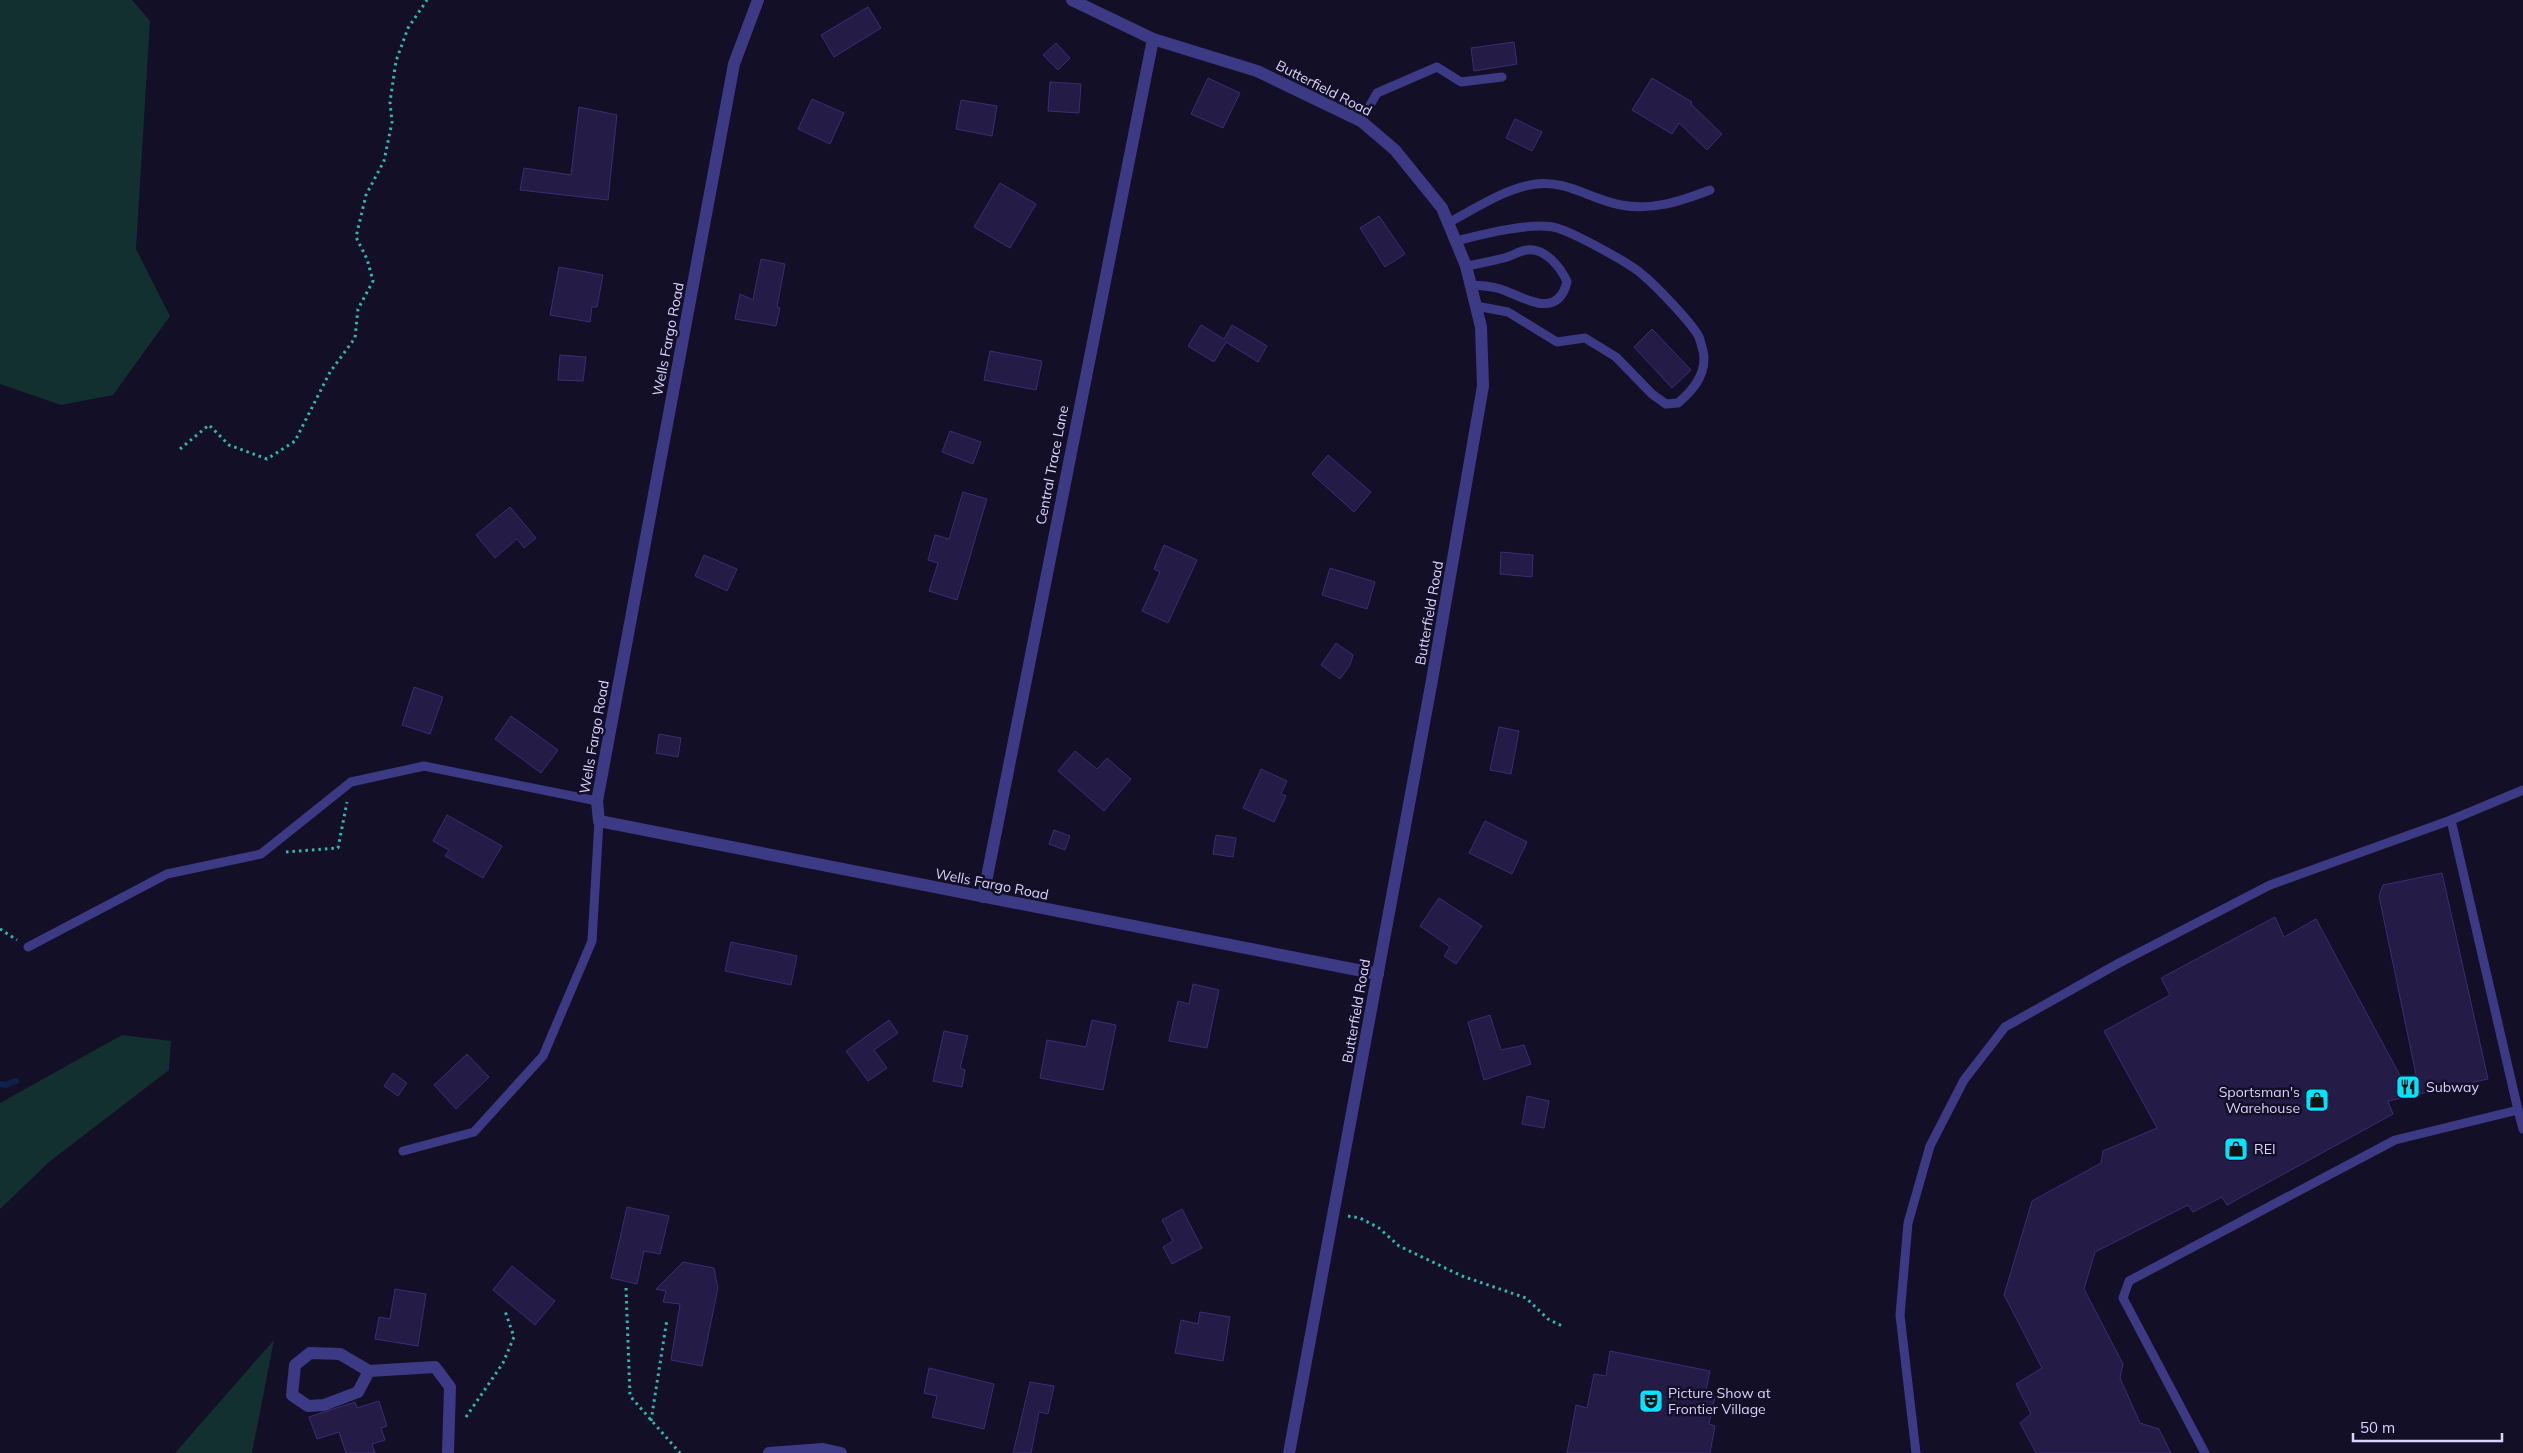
<svg xmlns="http://www.w3.org/2000/svg" width="2523" height="1453" font-family="Mulish,sans-serif">
  <style>
    .green { fill: #12302f }
    .lines { fill: none; stroke-linecap: round; stroke-linejoin: round }
    .stream { stroke: #0c2248; stroke-width: 6 }
    .building { fill: #241b47; stroke: #3b2d73 }
    .path { stroke: #2fb8b0; stroke-width: 3; stroke-dasharray: 2.5 4; stroke-linecap: butt }
    .service { stroke: #3d3a85; stroke-width: 9 }
    .minor { stroke: #3d3a85; stroke-width: 12 }
    .labels { text-anchor: middle; dominant-baseline: central; stroke-width: 5; stroke-linejoin: round; paint-order: stroke }
    .street-label { font-size: 14px; fill: #d9d4ff; stroke: #130f26 }
    .poi-label { font-size: 14px; fill: #d9d4ff; stroke: #130f26; text-anchor: start }
  </style>
  <rect width="100%" height="100%" fill="#130f26"/>
  <g class="green">
    <polygon points="0,0 132,0 150,21 136,249 170,316 113,395 61,405 0,384"/>
    <polygon points="122,1035 171,1041 169,1070 49,1162 0,1209 0,1103"/>
    <polygon points="274,1340 252,1453 175,1453"/>
  </g>
  <g class="lines">
    <polyline class="stream" points="0,1084 6,1085 16,1081"/>
  </g>
  <g class="building">
    <polygon points="868,7 881,28 834,57 821,35"/>
    <polygon points="1514,42 1517,64 1474,71 1471,48"/>
    <polygon points="1056,43 1070,58 1058,70 1043,55"/>
    <polygon points="1208,78 1240,93 1223,128 1191,114"/>
    <polygon points="1652,78 1692,102 1691,104 1722,134 1707,150 1679,123 1672,134 1632,110"/>
    <polygon points="1050,82 1081,84 1079,113 1048,111"/>
    <polygon points="812,99 844,113 830,144 798,129"/>
    <polygon points="961,100 997,106 992,136 956,129"/>
    <polygon points="579,107 617,115 608,200 520,190 524,168 571,175"/>
    <polygon points="1515,119 1542,132 1532,151 1506,138"/>
    <polygon points="1000,183 1036,204 1010,248 974,227"/>
    <polygon points="1379,216 1405,254 1385,267 1360,228"/>
    <polygon points="761,259 785,264 777,307 780,308 776,326 735,319 740,294 753,300"/>
    <polygon points="559,267 603,275 597,307 592,307 590,322 550,315"/>
    <polygon points="1201,325 1224,339 1232,325 1267,346 1258,362 1226,342 1214,362 1188,346"/>
    <polygon points="1652,329 1691,370 1672,388 1634,347"/>
    <polygon points="990,351 1042,361 1036,390 984,380"/>
    <polygon points="560,355 586,357 583,381 558,380"/>
    <polygon points="950,431 981,442 973,464 942,452"/>
    <polygon points="1328,455 1371,492 1354,512 1312,474"/>
    <polygon points="963,492 987,499 957,600 929,591 938,563 928,560 935,535 949,539"/>
    <polygon points="510,507 536,538 524,548 517,539 495,558 476,535"/>
    <polygon points="1164,545 1197,560 1168,623 1142,611 1160,572 1154,569"/>
    <polygon points="1501,552 1533,555 1532,577 1500,574"/>
    <polygon points="704,555 737,569 727,591 695,576"/>
    <polygon points="1330,568 1375,582 1367,609 1322,595"/>
    <polygon points="1336,643 1353,655 1350,665 1340,679 1321,665"/>
    <polygon points="414,687 443,697 430,734 402,725"/>
    <polygon points="511,716 558,750 541,773 495,739"/>
    <polygon points="1499,727 1519,731 1511,774 1490,770"/>
    <polygon points="659,734 681,738 678,757 656,753"/>
    <polygon points="1075,751 1097,769 1107,758 1131,779 1104,811 1058,771"/>
    <polygon points="1261,769 1287,781 1281,794 1286,796 1274,822 1243,808"/>
    <polygon points="447,815 502,846 483,878 445,856 449,850 433,841"/>
    <polygon points="1485,821 1527,842 1512,874 1469,853"/>
    <polygon points="1054,830 1070,836 1065,850 1049,844"/>
    <polygon points="1216,835 1236,838 1233,857 1213,854"/>
    <polygon points="2442,873 2488,1079 2420,1094 2379,896 2383,885"/>
    <polygon points="1439,898 1482,926 1456,964 1444,956 1450,947 1420,926"/>
    <polygon points="2275,917 2284,937 2316,919 2411,1096 2388,1101 2393,1114 2227,1205 2222,1197 2193,1212 2188,1205 2095,1252 2084,1289 2123,1364 2120,1378 2140,1423 2159,1429 2171,1453 2036,1453 2020,1423 2031,1414 2016,1384 2042,1368 2004,1295 2032,1201 2101,1163 2103,1151 2157,1128 2104,1031 2170,995 2161,978"/>
    <polygon points="731,942 797,956 791,985 725,971"/>
    <polygon points="1193,984 1219,990 1207,1048 1169,1041 1178,1001 1189,1004"/>
    <polygon points="1490,1015 1501,1050 1524,1045 1531,1064 1484,1080 1468,1022"/>
    <polygon points="889,1020 898,1033 874,1050 887,1068 868,1081 846,1051"/>
    <polygon points="1092,1020 1116,1025 1103,1090 1040,1078 1047,1040 1086,1047"/>
    <polygon points="944,1031 968,1036 960,1068 965,1070 962,1087 933,1081"/>
    <polygon points="467,1054 489,1077 456,1109 434,1085"/>
    <polygon points="393,1073 407,1083 398,1096 384,1086"/>
    <polygon points="1527,1096 1549,1101 1544,1128 1522,1124"/>
    <polygon points="627,1207 669,1216 660,1254 644,1251 637,1284 611,1278"/>
    <polygon points="1182,1209 1202,1248 1172,1264 1163,1247 1173,1241 1162,1220"/>
    <polygon points="683,1262 714,1268 718,1288 702,1366 671,1360 680,1304 663,1302 666,1291 656,1289"/>
    <polygon points="512,1266 555,1301 535,1325 493,1290"/>
    <polygon points="395,1289 426,1294 418,1346 375,1339 379,1317 390,1319"/>
    <polygon points="1200,1312 1230,1317 1223,1361 1175,1353 1181,1320 1198,1324"/>
    <polygon points="1610,1351 1710,1371 1705,1395 1715,1397 1709,1424 1715,1426 1710,1453 1567,1453 1576,1405 1587,1408 1594,1374 1606,1376"/>
    <polygon points="929,1368 994,1384 984,1429 932,1417 937,1396 924,1393"/>
    <polygon points="1030,1382 1054,1386 1048,1414 1039,1412 1031,1453 1013,1453"/>
    <polygon points="379,1401 387,1426 381,1428 385,1440 372,1444 375,1453 346,1453 339,1432 317,1439 309,1417 355,1402 357,1408"/>
  </g>
  <g class="lines">
    <g class="path">
      <polyline points="180,449 209,425 229,445 267,459 295,441 330,372 355,338 358,309 373,281 367,259 356,237 366,195 384,161 392,122 390,102 396,61 408,28 427,0"/>
      <polyline points="286,852 338,848 347,802"/>
      <polyline points="0,929 17,940"/>
      <polyline points="1348,1216 1360,1218 1379,1228 1399,1246 1462,1276 1526,1298 1548,1319 1562,1326"/>
      <polyline points="626,1288 630,1396 680,1453"/>
      <polyline points="466,1417 503,1363 514,1337 505,1311"/>
      <polyline points="651,1421 667,1319"/>
    </g>
    <g class="service">
      <polyline points="1361,121 1377,93 1437,67 1461,82 1502,77"/>
      <path d="M1448 223C1475 209 1505 188 1536 184 1567 180 1592 200 1621 205 1653 211 1681 201 1710 190"/>
      <path d="M1456 241C1480 235 1533 221 1557 228 1574 233 1630 263 1643 275 1656 286 1692 323 1699 337 1701 343 1704 353 1704 359 1704 378 1691 392 1678 403L1666 404 1652 394 1616 357 1585 338 1557 342 1508 312 1476 306"/>
      <path d="M1466 266C1479 264 1492 261 1504 258 1512 256 1519 251 1527 250 1544 247 1561 267 1567 282 1557 320 1526 298 1503 290 1494 286 1482 286 1472 285"/>
      <polyline points="2451,820 2518,1110"/>
      <polyline points="28,947 167,874 261,854 351,782 424,766 597,801"/>
      <polyline points="403,1151 474,1132 543,1056 592,941 599,821"/>
      <polyline points="1916,1453 1900,1315 1908,1223 1930,1146 1964,1080 2005,1027 2119,963 2270,885 2451,820 2523,790"/>
      <polyline points="2205,1453 2123,1298 2129,1281 2395,1140 2518,1110 2523,1129"/>
    </g>
    <g class="minor">
      <polyline points="758,0 734,64 597,801 599,821 1378,974"/>
      <polyline points="1072,0 1153,39 1257,71 1361,121 1395,150 1442,208 1466,266 1481,327 1483,386 1432,680 1289,1453"/>
      <polyline points="983,897 1153,39"/>
      <polyline points="369,1371 358,1392 324,1405 308,1406 292,1395 295,1365 310,1353 340,1354 369,1371 435,1367 450,1387 448,1453"/>
      <polyline points="769,1453 823,1449 841,1453"/>
    </g>
  </g>
  <defs>
    <g id="restaurant-square" transform="scale(1.25)"><rect x="-9" y="-9" width="18" height="18" rx="4" fill="#00e5ff" stroke="#130f26"/><path d="M-5-6h1v4h1v-4h1v4h1v-4h1v5L-1.5 .5V6h-2V.5L-5-1ZM5-6V6H3V1.5H1.5Q1.5-4 5-6Z" fill="#111"/></g>
    <g id="shop-square" transform="scale(1.25)"><rect x="-9" y="-9" width="18" height="18" rx="4" fill="#00e5ff" stroke="#130f26"/><path d="M-5-2.5h2.3a2.7 3.5 0 0 1 5.4 0H5L5.5 6h-11ZM-1.5-2.5h3a1.5 2.3 0 0 0-3 0Z" fill="#111"/></g>
    <g id="theatre-square" transform="scale(1.25)"><rect x="-9" y="-9" width="18" height="18" rx="4" fill="#00e5ff" stroke="#130f26"/><path d="M-5-5.5Q0-4 5-5.5V0Q5 5 0 6Q-5 5-5 0ZM-3.3-2.5H-1v1.5H-3.3ZM1-2.5H3.3v1.5H1ZM-2.8 1Q0 5.5 2.8 1Z" fill="#111"/></g>
  </defs>
  <g fill-rule="evenodd">
    <use href="#restaurant-square" x="2408" y="1087"/>
    <use href="#shop-square" x="2317" y="1100"/>
    <use href="#shop-square" x="2236" y="1149"/>
    <use href="#theatre-square" x="1651" y="1401"/>
  </g>
  <g class="labels">
    <g class="street-label">
      <text transform="translate(1324 88) rotate(27)">Butterfield Road</text>
      <text transform="translate(668 339) rotate(-79)">Wells Fargo Road</text>
      <text transform="translate(1052 465) rotate(-79)">Central Trace Lane</text>
      <text transform="translate(1429 613) rotate(-80)">Butterfield Road</text>
      <text transform="translate(594 737) rotate(-80)">Wells Fargo Road</text>
      <text transform="translate(992 884) rotate(11)">Wells Fargo Road</text>
      <text transform="translate(1356 1011) rotate(-80)">Butterfield Road</text>
    </g>
    <g class="poi-label">
      <text x="2426" y="1087">Subway</text>
      <text x="2300" y="1092" text-anchor="end">Sportsman's<tspan x="2300" dy="16">Warehouse</tspan></text>
      <text x="2254" y="1149">REI</text>
      <text x="1668" y="1393">Picture Show at<tspan x="1668" dy="16">Frontier Village</tspan></text>
    </g>
  </g>
  <path d="M2353 1433v8h149v-8" fill="none" stroke="#d9d4ff" stroke-width="2.5"/>
  <text x="2360" y="1433" font-size="15" fill="#d9d4ff" stroke="#130f26" stroke-width="4" paint-order="stroke">50 m</text>
</svg>
